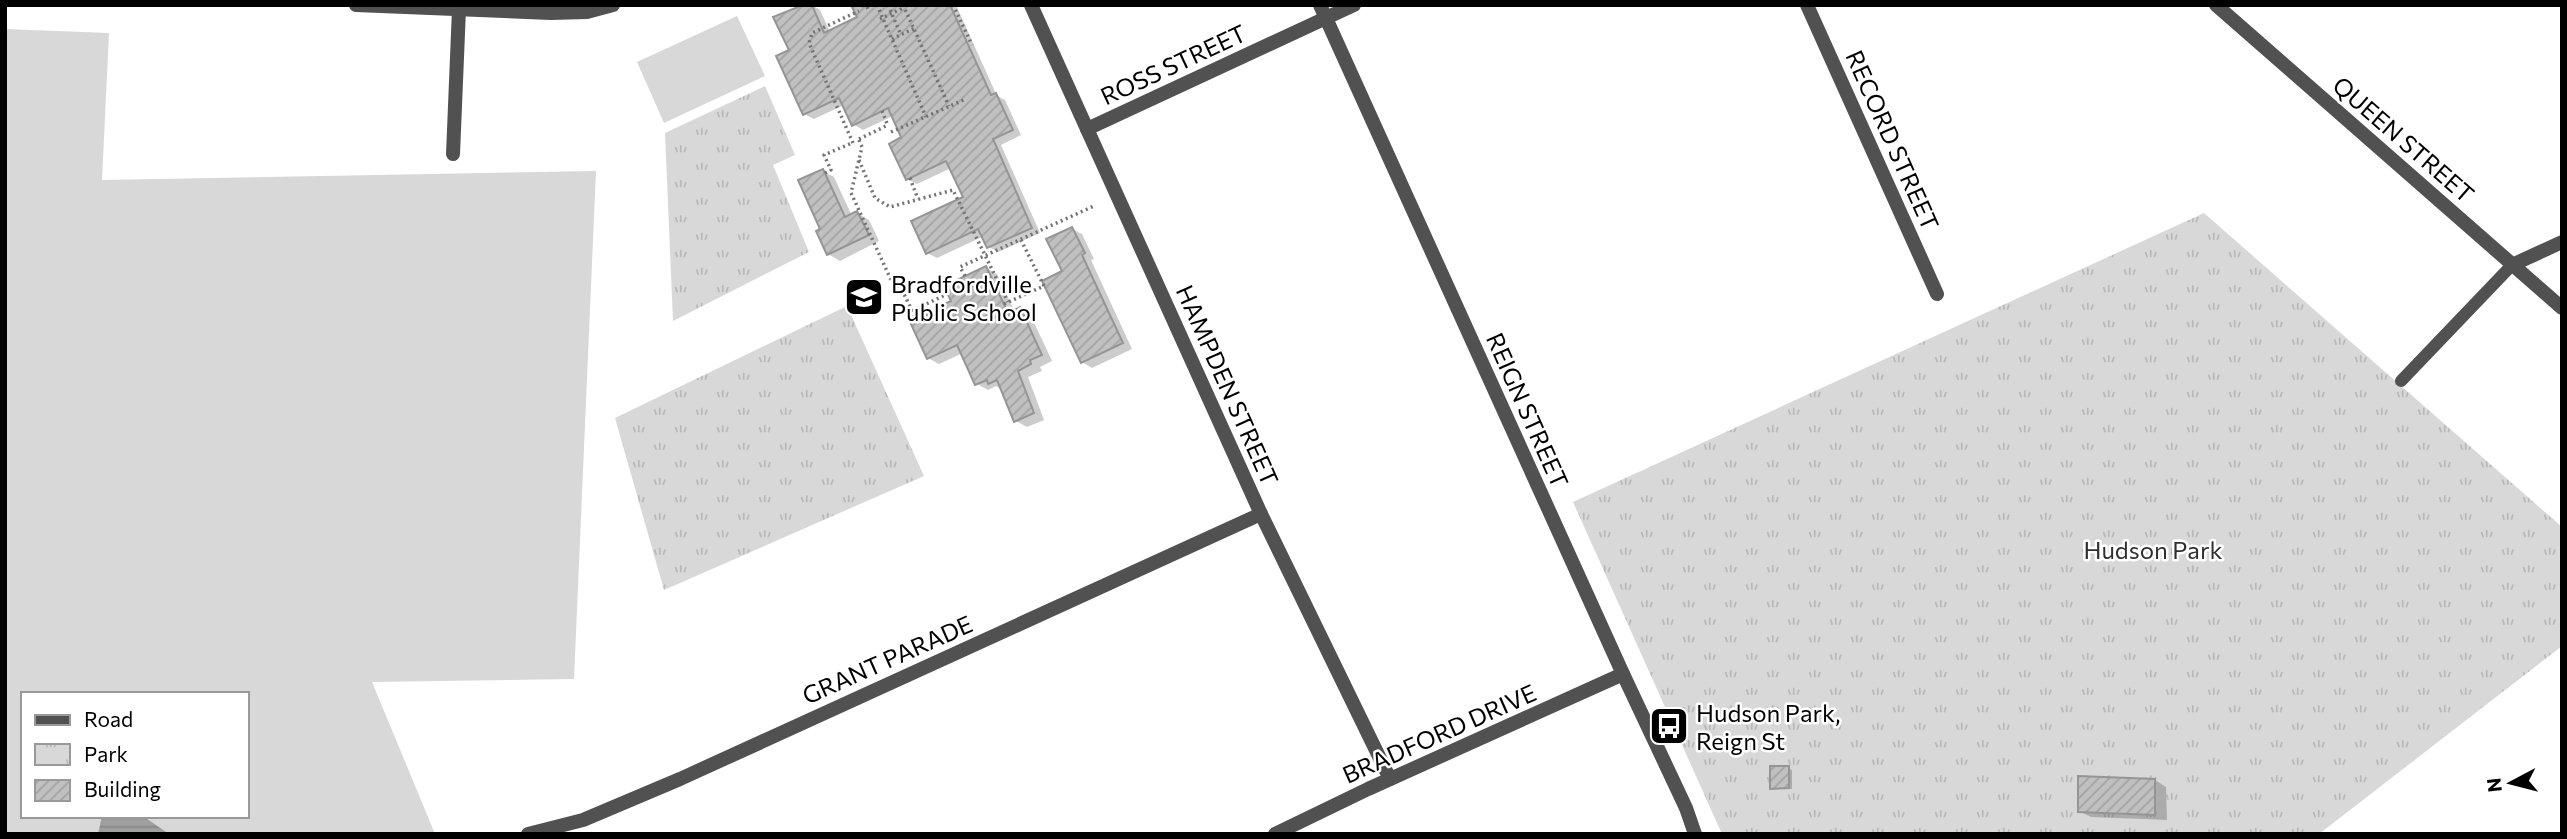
<svg xmlns="http://www.w3.org/2000/svg" width="2567" height="839" font-family="Commissioner,sans-serif">
  <style>
    .grass { fill: #d8d8d8; fill-rule: evenodd }
    .park { fill: url(#park-tufts) }
    .water { fill: url(#water-rules) }
    .shadow { fill: #0003 }
    .building { fill: url(#building-hatch); stroke: #959595; stroke-width: 2 }
    .lines { fill: none; stroke-linecap: round; stroke-linejoin: round }
    .path { stroke: #737373; stroke-width: 3.5; stroke-dasharray: 2 3.5; stroke-linecap: butt }
    .service { stroke: #515151; stroke-width: 12 }
    .minor { stroke: #515151; stroke-width: 14 }
    .tertiary { stroke: #515151; stroke-width: 14 }
    .labels { text-anchor: middle; dominant-baseline: central; stroke-width: 5; stroke-linejoin: round; paint-order: stroke }
    .street-label { font-size: 24px; fill: #000; stroke: #fff }
    .poi-label { font-size: 24px; fill: #000; stroke: #fff; text-anchor: start }
    .park-label { font-size: 24px; fill: #2f2f2f; stroke: #fff }
  </style>
  <defs>
    <pattern id="park-tufts" width="24" height="20" patternUnits="userSpaceOnUse" patternTransform="scale(1.75)"><rect width="24" height="20" fill="#d8d8d8"/><path d="M3 7l-1-3M5 7V3M7 7l1-3M15 17l-1-3M17 17v-4M19 17l1-3" fill="none" stroke="#b8b8b8"/></pattern>
    <pattern id="water-rules" width="6" height="5" patternUnits="userSpaceOnUse" patternTransform="scale(1.75)"><rect width="6" height="5" fill="#9f9f9f"/><path d="M0 2.5h6" fill="none" stroke="#878787"/></pattern>
    <pattern id="building-hatch" width="6" height="6" patternUnits="userSpaceOnUse" patternTransform="scale(1.75)"><rect width="6" height="6" fill="#c0c0c0"/><path d="M-1 1l2-2M0 6l6-6M5 7l2-2" fill="none" stroke="#a3a3a3"/></pattern>
  </defs>
  <rect width="100%" height="100%" fill="#fff"/>
  <g class="grass">
    <polygon points="737,16 765,76 664,123 637,62"/>
    <path d="M5 29 109 33 102 180 596 171 574 679 372 682 435 834H5ZM23 694H247V816H23Z"/>
  </g>
  <g class="park">
    <polygon points="765,86 795,155 773,165 809,252 673,321 665,133"/>
    <polygon points="2204,213 2562,527 2562,646 2319,834 1722,834 1573,502"/>
    <polygon points="847,306 924,476 664,590 615,418"/>
  </g>
  <polygon class="water" points="102,816 143,816 169,834 98,834"/>
  <g class="shadow">
    <polygon points="812,5 820,10 830,32 895,5 956,5 997,96 1005,100 1021,135 1001,145 1040,233 998,252 989,247 984,236 937,258 927,253 965,198 951,168 917,184 907,179 903,137 893,116 863,130 853,124 844,105 814,119 804,114 791,51"/>
    <polygon points="823,171 834,177 852,216 857,213 869,220 879,241 840,261 828,254 823,230"/>
    <polygon points="1072,229 1082,234 1094,259 1091,260 1132,349 1092,368 1082,362 1064,272"/>
    <polygon points="986,268 997,274 1015,312 1020,309 1031,316 1052,361 1040,367 1042,371 1028,377 1044,420 1027,427 1016,421 1001,389 996,386 988,390 977,384 963,353 939,364 928,358 954,302"/>
    <polygon points="1789,768 1792,770 1792,789 1772,788"/>
    <polygon points="2155,780 2166,787 2167,820 2091,817 2079,811"/>
  </g>
  <g class="building">
    <polygon points="803,5 812,5 824,33 857,17 851,5 950,5 991,95 996,93 1013,130 993,139 1032,228 987,248 978,229 926,254 911,221 963,197 946,161 906,180 889,144 901,137 888,108 852,126 839,98 803,115 776,56 789,50 773,17"/>
    <polygon points="823,169 845,217 857,211 869,235 827,255 816,231 820,229 798,180"/>
    <polygon points="1072,227 1085,253 1082,255 1123,343 1081,363 1042,281 1062,271 1046,239"/>
    <polygon points="986,266 1008,313 1020,307 1042,355 1030,360 1031,364 1018,371 1034,413 1014,422 997,380 988,384 987,380 975,385 957,345 927,359 910,322 941,308 940,306 951,301 944,286"/>
    <polygon points="1770,766 1789,766 1789,788 1770,789"/>
    <polygon points="2078,776 2155,779 2155,815 2078,812"/>
  </g>
  <g class="lines">
    <g class="path">
      <polyline points="863,5 865,8"/>
      <polyline points="877,5 926,117"/>
      <polyline points="888,5 901,35"/>
      <polyline points="903,5 949,106"/>
      <polyline points="953,5 972,45"/>
      <polyline points="867,7 869,11"/>
      <polyline points="880,19 903,8"/>
      <polyline points="892,39 917,27"/>
      <polyline points="882,111 888,126"/>
      <polyline points="891,132 966,99"/>
      <polyline points="859,139 888,125"/>
      <polyline points="859,140 862,147 851,193 892,282 905,296 916,319"/>
      <polyline points="853,143 809,43 812,33 859,11"/>
      <polyline points="859,160 875,198 890,207 953,190 1008,302"/>
      <polyline points="825,173 831,170 824,155 852,143"/>
      <polyline points="910,178 918,199"/>
      <polyline points="965,276 960,267 1094,206"/>
      <polyline points="1004,304 1044,286 1021,240"/>
      <polyline points="912,311 947,294"/>
    </g>
    <polyline class="service" points="2401,381 2512,265"/>
    <g class="minor">
      <polyline points="356,5 551,13 587,12 613,5"/>
      <polyline points="1031,5 1261,514 1390,779"/>
      <polyline points="1320,5 1623,674 1686,808 1695,834"/>
      <polyline points="1807,5 1937,294"/>
      <polyline points="1087,129 1354,5"/>
      <polyline points="453,154 459,9"/>
      <polyline points="2512,265 2562,242"/>
      <polyline points="528,834 583,820 680,779 1261,514"/>
      <polyline points="1275,834 1368,789 1623,674"/>
    </g>
    <polyline class="tertiary" points="2216,5 2562,308"/>
  </g>
  <defs>
    <g id="school-square" transform="scale(2.0125)"><rect x="-9" y="-9" width="18" height="18" rx="4" fill="#000" stroke="#fff"/><path d="M0-5L7-2L0 1L-7-2ZM-4 1L0 2.5L4 1V4Q0 6-4 4Z" fill="#fff"/></g>
    <g id="bus-square" transform="scale(2.0125)"><rect x="-9" y="-9" width="18" height="18" rx="4" fill="#000" stroke="#fff"/><path d="M-5-6H5V4H4V6H2V4H-2V6H-4V4H-5ZM-3.5-4V0h7V-4ZM-3.5 1.2v1.5H-2V1.2ZM2 1.2v1.5H3.5V1.2Z" fill="#fff"/></g>
  </defs>
  <g fill-rule="evenodd">
    <use href="#school-square" x="864" y="297"/>
    <use href="#bus-square" x="1669" y="726"/>
  </g>
  <g class="labels">
    <g class="street-label">
      <text transform="translate(1173 64) rotate(-25)">ROSS STREET</text>
      <text transform="translate(2404 139) rotate(41)">QUEEN STREET</text>
      <text transform="translate(1893 140) rotate(66)">RECORD STREET</text>
      <text transform="translate(1228 385) rotate(66)">HAMPDEN STREET</text>
      <text transform="translate(1528 410) rotate(66)">REIGN STREET</text>
      <text transform="translate(887 659) rotate(-24)">GRANT PARADE</text>
      <text transform="translate(1439 733) rotate(-24)">BRADFORD DRIVE</text>
    </g>
    <g class="poi-label">
      <text x="891" y="283">Bradfordville<tspan x="891" dy="28">Public School</tspan></text>
      <text x="1696" y="712">Hudson Park,<tspan x="1696" dy="28">Reign St</tspan></text>
    </g>
    <g class="park-label">
      <text x="2153" y="549">Hudson Park</text>
    </g>
  </g>
  <rect width="2567" height="839" fill="none" stroke="#000000" stroke-width="14"/>
  <rect x="21" y="692" width="228" height="126" fill="#ffffff" stroke="#999999" stroke-width="2"/>
  <rect x="35" y="715" width="35" height="10" fill="#515151" stroke="#999999" stroke-width="2"/>
  <text x="84" y="727" font-size="21" fill="#000000">Road</text>
  <rect x="35" y="744" width="35" height="21" fill="url(#park-tufts)" stroke="#999999" stroke-width="2"/>
  <text x="84" y="762" font-size="21" fill="#000000">Park</text>
  <rect x="35" y="780" width="35" height="21" fill="url(#building-hatch)" stroke="#999999" stroke-width="2"/>
  <text x="84" y="797" font-size="21" fill="#000000">Building</text>
  <g transform="translate(2511 783) rotate(263)" stroke="#ffffff" stroke-width="5" paint-order="stroke">
  <path d="M0-5L12 26L0 18L-12 26Z" fill="#000000"/>
  <text y="-10" font-size="19" font-weight="bold" text-anchor="middle" fill="#000000">N</text>
  </g>
</svg>
